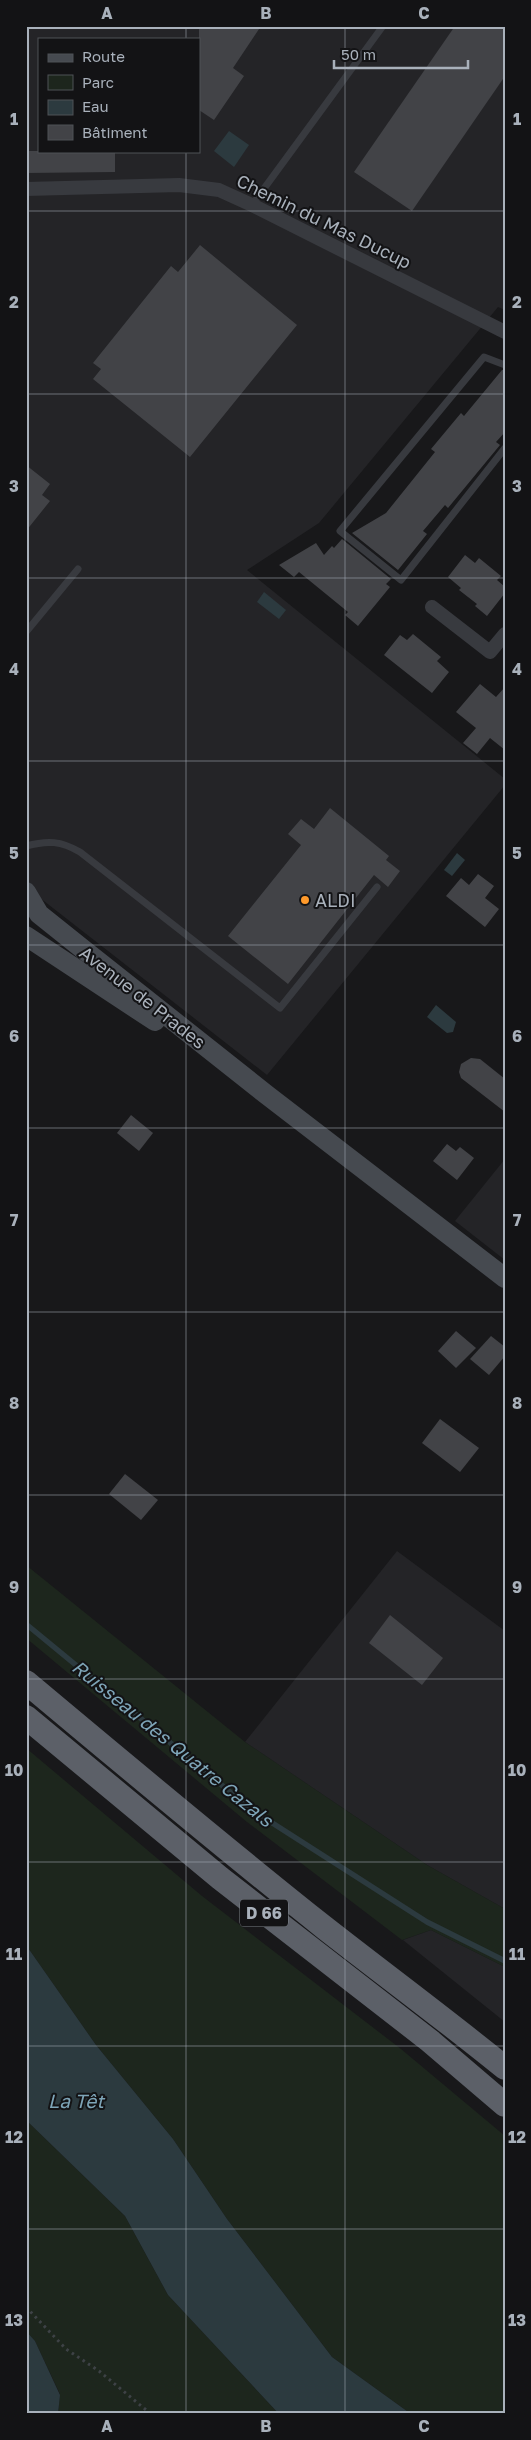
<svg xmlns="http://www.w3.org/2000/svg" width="531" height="2440" font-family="'Golos Text',sans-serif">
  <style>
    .built { fill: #242427; fill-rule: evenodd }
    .green { fill: #1d261d }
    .water { fill: #2c3a3f }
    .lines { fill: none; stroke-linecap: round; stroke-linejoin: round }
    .stream { stroke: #2c3a3f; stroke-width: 5.5 }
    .building { fill: #424347 }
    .path { stroke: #3e4246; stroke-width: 3; stroke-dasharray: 2.5 4; stroke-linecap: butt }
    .service { stroke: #383a3f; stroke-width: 7 }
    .minor { stroke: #383a3f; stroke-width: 14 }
    .secondary { stroke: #464a50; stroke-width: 20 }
    .trunk { stroke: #5c6068; stroke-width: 24 }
    .grid { fill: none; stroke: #a9b1bb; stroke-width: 1; stroke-opacity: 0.55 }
    .poi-dot { fill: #ff9a2b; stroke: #131315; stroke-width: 2 }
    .labels { text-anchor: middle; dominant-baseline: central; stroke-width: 4; stroke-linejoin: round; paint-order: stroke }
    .shield { fill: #131315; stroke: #7c8289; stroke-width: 1 }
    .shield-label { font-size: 16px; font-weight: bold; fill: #a9b1bb }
    .street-label { font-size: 18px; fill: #a9b1bb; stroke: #131315 }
    .poi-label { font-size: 18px; fill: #a9b1bb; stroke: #131315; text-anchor: start }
    .water-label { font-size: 19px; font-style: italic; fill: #7ea5b8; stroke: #131315 }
    .neatline { fill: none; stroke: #a9b1bb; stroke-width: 2 }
    .grid-label { font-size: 16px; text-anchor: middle; font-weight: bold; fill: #a9b1bb }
  </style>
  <rect width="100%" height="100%" fill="#18181a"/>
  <g class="built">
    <path d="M26 26H505V310L498 307 319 523 247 570 505 779V785L267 1075 26 887ZM39 39H199V151H39Z"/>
    <polygon points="505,1159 505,1260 455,1221"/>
    <polygon points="397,1551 505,1631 505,1909 427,1865 245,1742"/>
    <polygon points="431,1930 505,1967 505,2022 403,1940"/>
  </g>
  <g class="green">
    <polygon points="26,1565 245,1742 427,1865 505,1909 505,1967 431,1930 402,1940 247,1822 26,1638"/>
    <polygon points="26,1748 202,1896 401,2049 505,2136 505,2414 411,2414 332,2357 227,2219 173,2139 96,2045 26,1945"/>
    <polygon points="26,2120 125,2216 168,2295 279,2414 58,2414 60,2394 35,2341 26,2331"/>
  </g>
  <g class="water">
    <polygon points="229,131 249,145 234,167 214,151"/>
    <polygon points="264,592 286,610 279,619 257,602"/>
    <polygon points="457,853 465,860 452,876 444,870"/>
    <polygon points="436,1005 456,1022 453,1032 447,1033 427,1017"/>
    <polygon points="26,1945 96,2045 173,2139 227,2219 332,2357 411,2414 279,2414 168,2295 125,2216 26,2120"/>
    <polygon points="26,2331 35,2341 60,2395 58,2414 26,2414"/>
  </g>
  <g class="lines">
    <polyline class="stream" points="26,1624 252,1810 427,1922 505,1961"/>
  </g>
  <g class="building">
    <polygon points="199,26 261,26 233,68 244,76 214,120 199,110"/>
    <polygon points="455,26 505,26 505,76 412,211 354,172"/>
    <polygon points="26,151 115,151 115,172 26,173"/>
    <polygon points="200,245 297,325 190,457 93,379 101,369 93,363 171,266 178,272"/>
    <polygon points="502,370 505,370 505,432 496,442 500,445 448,508 445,505 423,531 427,534 398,570 352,533 386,513 435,452 431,449 461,413 464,416"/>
    <polygon points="26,465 50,484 42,495 50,501 26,531"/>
    <polygon points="342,539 391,579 386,584 390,587 358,626 345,615 348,612 299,572 294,577 279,565 316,543 324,555 332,546 334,548"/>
    <polygon points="465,555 475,563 479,558 501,576 497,580 505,587 505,593 487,616 475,606 477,604 459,590 461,588 448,577"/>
    <polygon points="413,634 441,657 437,661 449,672 432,693 384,655 400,635 407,640"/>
    <polygon points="480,684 496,697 505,687 505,750 490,738 477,754 463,743 476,728 456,712"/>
    <polygon points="330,808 389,856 386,860 400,871 388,887 374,875 288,984 228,936 301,845 288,834 301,819 314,829"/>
    <polygon points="478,874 494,886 485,898 499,909 485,927 446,896 461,878 469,885"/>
    <polygon points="471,1058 480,1059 505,1079 505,1112 461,1078 459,1072 461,1064"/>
    <polygon points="131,1115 153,1133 139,1151 117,1133"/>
    <polygon points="447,1144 456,1151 460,1147 474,1158 457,1180 433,1161"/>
    <polygon points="456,1331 476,1348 456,1368 438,1351"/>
    <polygon points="491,1336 505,1347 505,1356 489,1375 470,1359"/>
    <polygon points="440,1419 479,1448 460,1472 422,1443"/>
    <polygon points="125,1474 158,1500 141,1520 109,1494"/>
    <polygon points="390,1615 443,1658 422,1685 369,1643"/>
  </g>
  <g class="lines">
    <polyline class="path" points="26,2307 66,2349 99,2371 151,2414"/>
    <g class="service">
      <polyline points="252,205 383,26"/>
      <polyline points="505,365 484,357 340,531 401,580 505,448"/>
      <polyline points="26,632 78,569"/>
      <path d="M26 846C48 840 61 841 80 852L280 1008 377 887"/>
    </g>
    <g class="minor">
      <polyline points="26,189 179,185 219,190 252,205 505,332"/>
      <polyline points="432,607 490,652 505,634"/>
    </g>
    <g class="secondary">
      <polyline points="26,892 39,914 84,950 267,1095 505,1278"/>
      <polyline points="26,936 155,1021"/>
    </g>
    <g class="trunk">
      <path d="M26 1682C125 1765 224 1848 325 1928 385 1975 446 2020 505 2068"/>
      <polyline points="26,1717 220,1878 430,2041 505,2105"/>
    </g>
  </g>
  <path class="grid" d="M186 26V39M345 26V2414M186 151V2414M26 211H505M26 394H505M26 578H505M26 761H505M26 945H505M26 1128H505M26 1312H505M26 1495H505M26 1679H505M26 1862H505M26 2046H505M26 2229H505"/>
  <circle class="poi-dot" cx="305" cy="900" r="5"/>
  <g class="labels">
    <rect class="shield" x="240" y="1899.5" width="48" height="27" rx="4"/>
    <g class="shield-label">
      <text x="264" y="1913">D 66</text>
    </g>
    <g class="street-label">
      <text transform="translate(324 221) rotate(26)">Chemin du Mas Ducup</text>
      <text transform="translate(143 997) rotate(38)">Avenue de Prades</text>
    </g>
    <g class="poi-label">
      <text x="315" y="900">ALDI</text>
    </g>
    <g class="water-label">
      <text transform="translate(173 1743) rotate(39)">Ruisseau des Quatre Cazals</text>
      <text x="76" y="2100">La Têt</text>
    </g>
  </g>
  <rect width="531" height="2440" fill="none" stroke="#131315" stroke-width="55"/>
  <rect x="38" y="38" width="162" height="115" fill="#131315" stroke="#4f5257"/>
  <rect x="48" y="54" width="25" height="8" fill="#464a50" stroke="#4f5257"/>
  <text x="82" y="62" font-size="15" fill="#a9b1bb">Route</text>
  <rect x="48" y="75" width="25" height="15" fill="#1d261d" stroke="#4f5257"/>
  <text x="82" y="88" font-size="15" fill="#a9b1bb">Parc</text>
  <rect x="48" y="100" width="25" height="15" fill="#2c3a3f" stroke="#4f5257"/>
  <text x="82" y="112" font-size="15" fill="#a9b1bb">Eau</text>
  <rect x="48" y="125" width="25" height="15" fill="#424347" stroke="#4f5257"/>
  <text x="82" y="138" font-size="15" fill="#a9b1bb">Bâtiment</text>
  <path d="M334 60v8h134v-8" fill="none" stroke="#a9b1bb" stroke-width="2.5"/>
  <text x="341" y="60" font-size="15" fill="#a9b1bb" stroke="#131315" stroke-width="4" paint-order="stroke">50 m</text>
  <rect x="28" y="28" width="476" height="2384" class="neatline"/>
  <g class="grid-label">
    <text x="107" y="19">A</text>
    <text x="266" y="19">B</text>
    <text x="424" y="19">C</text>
    <text x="14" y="125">1</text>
    <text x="517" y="125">1</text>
    <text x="14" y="308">2</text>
    <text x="517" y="308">2</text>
    <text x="14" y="492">3</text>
    <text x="517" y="492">3</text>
    <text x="14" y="675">4</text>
    <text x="517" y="675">4</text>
    <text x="14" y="859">5</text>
    <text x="517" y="859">5</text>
    <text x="14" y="1042">6</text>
    <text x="517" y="1042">6</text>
    <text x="14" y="1226">7</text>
    <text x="517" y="1226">7</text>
    <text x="14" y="1409">8</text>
    <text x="517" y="1409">8</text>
    <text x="14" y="1593">9</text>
    <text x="517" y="1593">9</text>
    <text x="14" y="1776">10</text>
    <text x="517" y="1776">10</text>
    <text x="14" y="1960">11</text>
    <text x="517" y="1960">11</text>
    <text x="14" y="2143">12</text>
    <text x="517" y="2143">12</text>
    <text x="14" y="2326">13</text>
    <text x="517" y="2326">13</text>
    <text x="107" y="2432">A</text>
    <text x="266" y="2432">B</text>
    <text x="424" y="2432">C</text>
  </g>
</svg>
